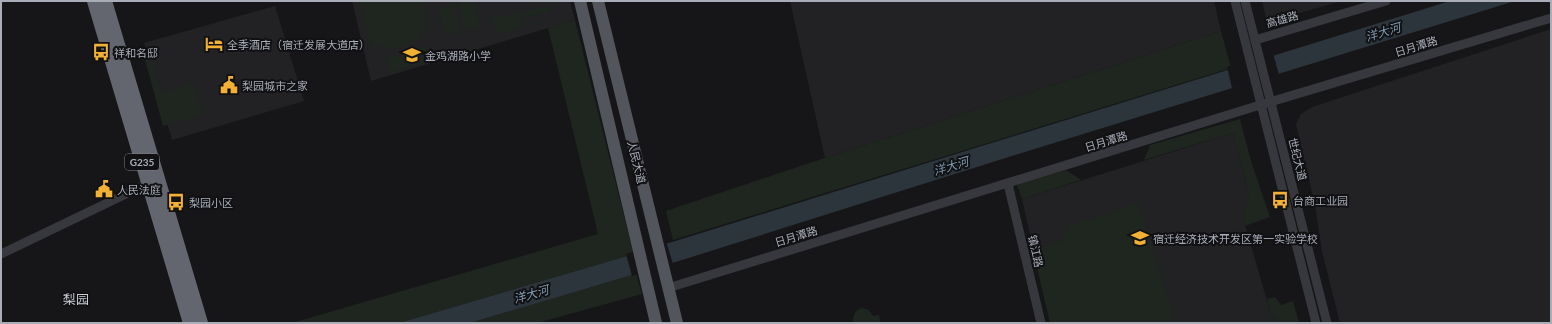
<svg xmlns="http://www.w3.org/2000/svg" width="1552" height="324" font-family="Lato,'Noto Sans SC',sans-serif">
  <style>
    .built { fill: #222225 }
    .green { fill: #1e261f }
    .water { fill: #2c353c }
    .pier { fill: #161618 }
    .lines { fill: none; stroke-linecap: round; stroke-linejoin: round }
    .minor { stroke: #37383d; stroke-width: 9 }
    .major { stroke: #53555c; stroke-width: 12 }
    .highway { stroke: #63666e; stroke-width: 14 }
    .labels { text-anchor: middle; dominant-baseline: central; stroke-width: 4; stroke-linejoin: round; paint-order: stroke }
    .shield { fill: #111113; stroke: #7b7e86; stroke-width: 1 }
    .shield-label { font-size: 10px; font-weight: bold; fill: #a8adb8 }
    .street-label { font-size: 11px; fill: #a8adb8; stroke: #111113 }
    .poi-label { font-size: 11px; fill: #a8adb8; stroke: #111113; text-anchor: start }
    .water-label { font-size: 12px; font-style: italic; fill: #7f9bb3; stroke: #111113 }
    .quarter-label { font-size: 13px; fill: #c9ccd4; stroke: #111113 }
  </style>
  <rect width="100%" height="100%" fill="#161618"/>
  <g class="built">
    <polygon points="352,1 570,1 575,20 371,81"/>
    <polygon points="790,1 1214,1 1221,31 825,158"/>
    <polygon points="1262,1 1342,1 1267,22"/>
    <polygon points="275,6 304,101 172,140 144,43"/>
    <polygon points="1551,29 1551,323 1340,323 1322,251 1315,205 1296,124 1301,114 1312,107"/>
    <polygon points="1233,133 1249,193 1243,218 1270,311 1277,323 1050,323 1022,199"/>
  </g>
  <g class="green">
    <path d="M360 1H422C423 7 426 13 426 19 426 45 398 55 378 44V47L371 49Z"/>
    <polygon points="465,1 475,1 481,27 465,30 458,3"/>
    <path d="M550 1H552V5L548 12 519 19 521 26 551 18 552 19 504 33C495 32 493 27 491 19L550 5Z"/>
    <polygon points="454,4 460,32 445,36 438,7"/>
    <polygon points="575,20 633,252 627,256 399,323 292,323 598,234 548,28"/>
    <polygon points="1221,31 1231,68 673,240 666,211 825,158"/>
    <polygon points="429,45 433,60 389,73 385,59"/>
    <polygon points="150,50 161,92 194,83 203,115 163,126 143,52"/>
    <polygon points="1240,119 1251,161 1270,217 1245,226 1243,218 1249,193 1233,133 1144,160 1150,145"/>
    <polygon points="1066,170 1081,180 1022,199 1017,185"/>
    <polygon points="1139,203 1176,323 1050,323 1033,250 1061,242 1069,226"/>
    <polygon points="636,273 642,294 537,323 470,323"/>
    <polygon points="1275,297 1281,305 1293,301 1299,323 1277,323 1270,311 1267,299"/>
    <path d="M862 308 869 310 873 316 879 315 880 321 878 323H853C852 316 855 310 862 308Z"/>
  </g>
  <polygon class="water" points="1450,1 1515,1 1015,155 682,260 470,323 399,323 627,256"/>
  <g class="pier">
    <polygon points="1273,53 1279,75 1232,88 1227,67"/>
    <polygon points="666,241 673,264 632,276 626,254"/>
  </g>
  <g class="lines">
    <g class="minor">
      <polyline points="1235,1 1316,323"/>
      <polyline points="1245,1 1327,323"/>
      <polyline points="1255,40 1386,1"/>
      <polyline points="1008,184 1041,323"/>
      <polyline points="1,254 153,181"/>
      <polyline points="668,288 1260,105 1551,18"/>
    </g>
    <g class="major">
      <polyline points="580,1 656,323"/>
      <polyline points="598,1 677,323"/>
    </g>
    <g class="highway">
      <polyline points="94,1 190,323"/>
      <polyline points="105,1 201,323"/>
    </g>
  </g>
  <defs>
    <g id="hotel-bare" transform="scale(1.38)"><path d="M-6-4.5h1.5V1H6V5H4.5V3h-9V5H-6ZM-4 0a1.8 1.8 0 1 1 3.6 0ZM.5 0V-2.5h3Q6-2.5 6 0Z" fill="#f2b134" stroke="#111113" stroke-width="2.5" paint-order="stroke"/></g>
    <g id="bus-bare" transform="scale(1.38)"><path d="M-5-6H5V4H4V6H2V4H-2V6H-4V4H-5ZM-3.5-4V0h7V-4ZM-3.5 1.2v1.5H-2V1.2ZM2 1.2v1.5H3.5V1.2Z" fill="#f2b134" stroke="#111113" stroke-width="2.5" paint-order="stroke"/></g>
    <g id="school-bare" transform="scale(1.38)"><path d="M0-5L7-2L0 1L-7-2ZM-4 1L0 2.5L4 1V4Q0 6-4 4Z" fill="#f2b134" stroke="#111113" stroke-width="2.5" paint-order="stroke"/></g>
    <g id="civic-bare" transform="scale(1.38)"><path d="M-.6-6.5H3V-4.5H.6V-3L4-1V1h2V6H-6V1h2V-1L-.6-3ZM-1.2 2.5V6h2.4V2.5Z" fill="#f2b134" stroke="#111113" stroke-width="2.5" paint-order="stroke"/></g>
  </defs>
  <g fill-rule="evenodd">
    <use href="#hotel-bare" x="214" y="44"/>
    <use href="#bus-bare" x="101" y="52"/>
    <use href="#school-bare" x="412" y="55"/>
    <use href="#civic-bare" x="229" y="85"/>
    <use href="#civic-bare" x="104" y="189"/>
    <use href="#bus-bare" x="1280" y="200"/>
    <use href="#bus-bare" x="176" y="202"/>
    <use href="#school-bare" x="1140" y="238"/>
  </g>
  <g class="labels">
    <rect class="shield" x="125" y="154" width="34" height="16" rx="3"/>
    <g class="shield-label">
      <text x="142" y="162">G235</text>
    </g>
    <g class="street-label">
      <text transform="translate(1282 19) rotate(-16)">高雄路</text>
      <text transform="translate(1416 46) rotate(-17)">日月潭路</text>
      <text transform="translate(1106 141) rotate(-17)">日月潭路</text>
      <text transform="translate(1298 159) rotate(76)">世纪大道</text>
      <text transform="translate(637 162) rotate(76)">人民大道</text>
      <text transform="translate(796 236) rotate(-17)">日月潭路</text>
      <text transform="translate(1036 251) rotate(77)">镇江路</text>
    </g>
    <g class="poi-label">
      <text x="227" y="44">全季酒店（宿迁发展大道店）</text>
      <text x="114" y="52">祥和名邸</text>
      <text x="425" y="55">金鸡湖路小学</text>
      <text x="242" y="85">梨园城市之家</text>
      <text x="117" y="189">人民法庭</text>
      <text x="1293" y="200">台商工业园</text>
      <text x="189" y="202">梨园小区</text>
      <text x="1153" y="238">宿迁经济技术开发区第一实验学校</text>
    </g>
    <g class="water-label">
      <text transform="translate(1383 32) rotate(-17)">洋大河</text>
      <text transform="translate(951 166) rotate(-17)">洋大河</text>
      <text transform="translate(531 294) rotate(-16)">洋大河</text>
    </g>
    <g class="quarter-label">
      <text x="76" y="299">梨园</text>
    </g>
  </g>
  <rect width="1552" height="324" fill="none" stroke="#a8adb8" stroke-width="4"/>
</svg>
